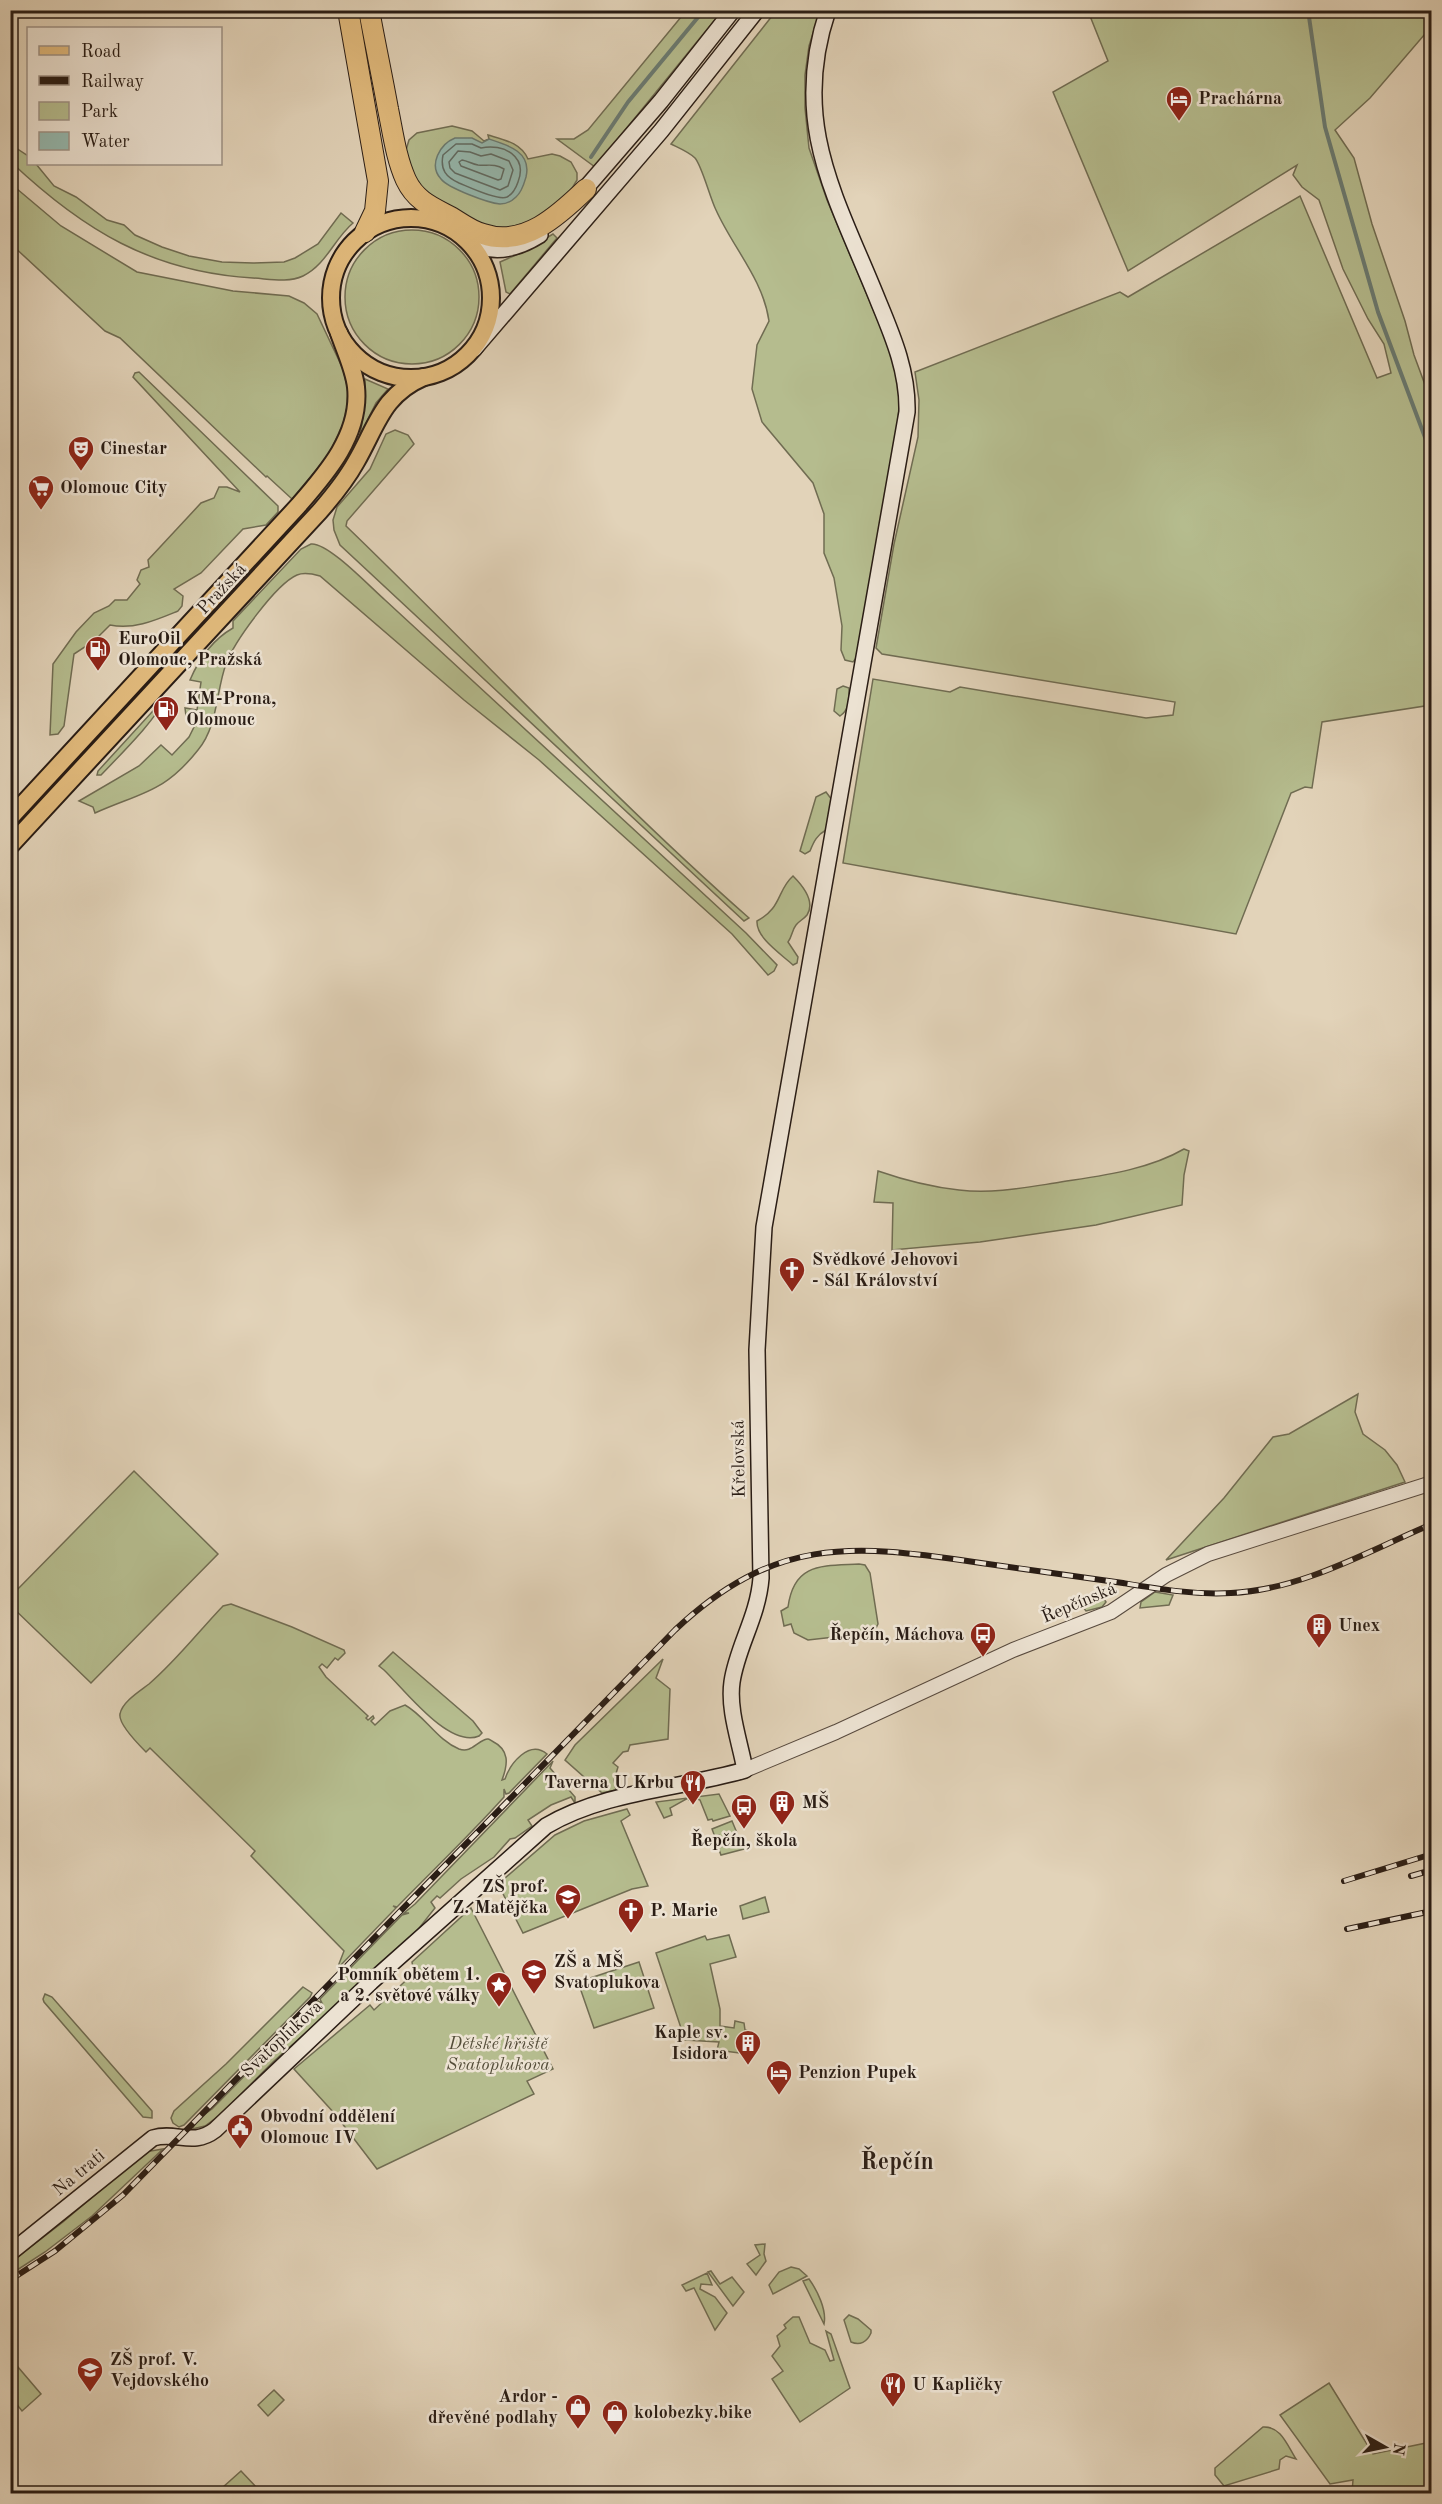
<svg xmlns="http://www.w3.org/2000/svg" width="1442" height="2504" font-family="'Old Standard TT',serif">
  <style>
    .green { fill: #b5bc8e; stroke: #706c52; stroke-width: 1.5 }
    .water { fill: #95b8ae; stroke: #6a7a71; stroke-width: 1.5 }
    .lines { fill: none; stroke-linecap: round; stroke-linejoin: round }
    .shore { stroke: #606a62; stroke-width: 1.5 }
    .stream { stroke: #6a7a71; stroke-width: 4 }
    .tertiary-casing { stroke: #584a3e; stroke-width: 16 }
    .secondary-casing { stroke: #2a1d15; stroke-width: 18 }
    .primary-casing { stroke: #2a1d15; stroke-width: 20 }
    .motorway-casing { stroke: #2a1d15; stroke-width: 22 }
    .tertiary { stroke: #ece2d2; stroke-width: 14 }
    .secondary { stroke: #ece2d2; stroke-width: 15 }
    .primary { stroke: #e1ba7c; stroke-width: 16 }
    .motorway { stroke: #e1ba7c; stroke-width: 20 }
    .rail-casing { stroke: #2a1d15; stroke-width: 6 }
    .rail { stroke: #ece2d2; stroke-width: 4; stroke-dasharray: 11; stroke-linecap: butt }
    .labels { text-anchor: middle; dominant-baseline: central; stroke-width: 5; stroke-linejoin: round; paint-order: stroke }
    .poi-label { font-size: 18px; font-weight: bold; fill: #2a1d15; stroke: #ece2d2; text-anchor: start }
    .street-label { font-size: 18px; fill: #2a1d15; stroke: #ece2d2 }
    .park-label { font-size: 18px; font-style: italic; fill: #544d39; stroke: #ece2d2 }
    .district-label { font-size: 24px; font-weight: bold; fill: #2a1d15; stroke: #ece2d2 }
  </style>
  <rect width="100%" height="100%" fill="#e2d3b9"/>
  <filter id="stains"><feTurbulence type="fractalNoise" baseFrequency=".00333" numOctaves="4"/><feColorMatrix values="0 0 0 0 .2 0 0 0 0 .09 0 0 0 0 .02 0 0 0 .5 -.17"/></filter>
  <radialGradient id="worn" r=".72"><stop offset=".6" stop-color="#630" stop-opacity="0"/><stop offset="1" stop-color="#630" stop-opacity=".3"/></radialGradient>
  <g class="green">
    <polygon points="686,11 722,11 595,167 557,139 574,139 588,130"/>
    <path d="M776 11H820L809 46 805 75V108L809 148 827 200 894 359 900 393 897 433 857 657 853 662 845 660 841 650 842 626 834 578 824 553V514L813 483 762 422 752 389 757 345 769 321C763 279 733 248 716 210 710 198 702 166 695 158 689 152 679 148 671 144Z"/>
    <polygon points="1088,11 1431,11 1431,27 1370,98 1335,130 1354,158 1372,224 1405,321 1414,355 1431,401 1431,705 1322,722 1312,788 1305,787 1291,793 1236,934 843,863 873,679 950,692 960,687 1146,718 1173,715 1175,702 882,654 876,648 894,544 918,437 919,400 915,372 1120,292 1128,297 1300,196 1377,378 1391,373 1384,344 1368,319 1343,269 1319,200 1302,187 1293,175 1297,165 1128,271 1053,92 1108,61"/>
    <path d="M452 126 472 131 484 141 489 139 488 135C505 140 521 143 528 159L552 154 560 156 571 162 577 173V180L568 195 542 218 497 231 441 207 412 178 406 150 409 140 417 133Z"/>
    <path d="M10 144 28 156V164H36L54 186 76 197 107 220 124 225 135 235 162 247 189 256 222 262 253 263 284 262 295 258 318 244 341 213 353 223C334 239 326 265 303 276 288 283 270 279 253 278 152 272 83 230 11 162Z"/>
    <polygon points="10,183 61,226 137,272 233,291 289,296 304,303 317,314 343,369 348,390 347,407 343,424 328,456 292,499 267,476 266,477 120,338 105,331 11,244"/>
    <circle cx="412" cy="297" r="67"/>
    <polygon points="553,234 557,238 510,294 506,292 500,262 523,252"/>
    <path d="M139 372 278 506V512L266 525 243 529 201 573 174 589 183 596 182 606 178 611C156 620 134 630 110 625L94 641 74 654 64 726 58 734 50 735 53 664 76 632 94 613 109 606 115 600H127L140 584 137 580 141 570 149 567 148 560 201 503 214 498 219 487H227L240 492 133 377 135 373Z"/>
    <polygon points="365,379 388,389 376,403 360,435 365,404"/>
    <path d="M395 430 408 435 414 444 347 521 346 526C481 656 608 794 749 918L744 921 340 545 334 530 333 520 337 507 370 469 386 434Z"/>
    <path d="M311 544C328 542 371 588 385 600L746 933 777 965 774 971 768 975 732 934 539 760 464 700 320 576C313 574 304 572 297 575 276 584 234 642 226 664 216 691 218 726 198 750 164 793 142 792 95 813L93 807 79 801 139 766 161 745 172 755 189 737 194 727 186 716 185 708 197 710 201 682 190 680C199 659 212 640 233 628V621L301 549Z"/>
    <path d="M843 686 849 688C849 699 850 709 840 716L834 711 837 689Z"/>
    <path d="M162 701C161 715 114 761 101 775H97L98 771Z"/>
    <path d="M826 792 832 800 826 830C817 835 814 841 810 851L805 854 800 851 816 797Z"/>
    <path d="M793 876C802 885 816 901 807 915 804 919 799 921 796 925 792 930 792 937 788 942L798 957 797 963 793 965C781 954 756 938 757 921 782 908 777 890 793 876Z"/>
    <path d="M1184 1149 1189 1151 1184 1175 1182 1205 1096 1225 980 1242 892 1250 893 1203 874 1202 878 1171C904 1180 931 1187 959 1190 991 1194 1023 1188 1055 1183 1098 1176 1146 1171 1184 1149Z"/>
    <polygon points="1358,1394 1355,1412 1363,1434 1385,1450 1397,1465 1405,1482 1166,1560 1224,1498 1273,1437 1289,1434"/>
    <polygon points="134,1471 218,1554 91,1683 11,1606 11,1596"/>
    <path d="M859 1564 865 1565 870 1573 878 1624 876 1628 870 1633 808 1640 794 1633 791 1624 784 1626 781 1611 788 1607C794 1562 823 1566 859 1564Z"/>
    <polygon points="1155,1592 1173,1595 1169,1605 1140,1608 1141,1602"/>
    <polygon points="1089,1596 1104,1599 1106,1602 1102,1607 1086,1611 1083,1607 1083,1601"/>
    <path d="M231 1604 292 1627 344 1650 345 1653 338 1660 335 1658 327 1668 322 1664 319 1667 326 1677 368 1716 366 1718 368 1720 373 1716 374 1718 371 1721 375 1725 390 1711 405 1705C425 1716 437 1740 459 1749 470 1753 475 1744 484 1740 488 1738 489 1739 492 1741 510 1750 508 1764 502 1780L505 1779C510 1764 529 1739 547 1754L509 1793 506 1794 504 1789V1797C470 1835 433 1870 397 1907L393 1906 396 1908 337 1969 344 1951 251 1856 255 1851 150 1748 146 1752C139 1745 118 1724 120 1714 122 1702 140 1691 149 1684 176 1661 199 1631 223 1606Z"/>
    <path d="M393 1652 473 1721 482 1733 479 1736C449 1749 404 1689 384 1670L379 1666Z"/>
    <polygon points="663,1659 656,1678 670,1689 668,1739 630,1745 628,1751 623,1752 613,1763 618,1767 614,1780 616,1790 602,1793 565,1760 575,1745"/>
    <polygon points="553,1761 550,1768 575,1797 575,1803 571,1797 551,1805 528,1820 532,1826 515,1838 510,1839 494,1857 461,1879 440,1898 437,1896 431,1902 435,1908 416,1932 378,1965 355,1989 274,2061 220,2115 205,2126 192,2129 198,2119 212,2109 318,2001 322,2003 320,1999 402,1915 409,1913 404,1913 415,1904"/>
    <polygon points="719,1794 730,1816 713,1821 712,1819 708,1820 700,1800 695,1798 689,1800 688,1798 670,1808 672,1815 664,1818 656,1802"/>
    <polygon points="627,1809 630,1815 621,1821 648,1886 632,1889 523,1933 498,1884 555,1835 584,1821"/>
    <polygon points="732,1821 737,1833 720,1838 719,1835 715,1837 712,1829"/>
    <polygon points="743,1838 748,1848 721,1855 718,1847 731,1845"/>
    <polygon points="765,1897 769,1912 743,1919 740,1906"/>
    <polygon points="471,1908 553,2069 527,2081 534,2094 377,2169 335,2114 294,2069 370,2005 374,2010 414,1973 412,1962"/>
    <polygon points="729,1935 736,1957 710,1964 720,2009 720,2026 734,2028 735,2021 744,2023 745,2030 752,2032 747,2054 717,2050 719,2042 685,2040 656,1953 705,1936 707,1940"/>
    <polygon points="639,1962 654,2008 594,2028 578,1982"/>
    <polygon points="303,1987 312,1993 310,1997 184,2125 179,2127 173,2123 171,2118 174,2111 226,2064"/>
    <polygon points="45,1994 52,1997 152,2111 152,2118 143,2117 44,2002 43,1999"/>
    <polygon points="149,2149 151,2151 163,2149 92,2216 45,2252 11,2274 11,2262 63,2222"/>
    <polygon points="765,2244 764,2254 766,2261 756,2275 747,2264 760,2255 755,2245"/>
    <polygon points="791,2267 799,2269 807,2276 773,2294 769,2285 779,2272"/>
    <polygon points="711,2271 720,2284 732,2277 744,2292 733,2306 708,2272"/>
    <polygon points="707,2273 712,2285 701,2284 700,2289 715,2297 727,2313 715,2330 694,2288 686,2291 682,2285"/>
    <path d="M809 2279C817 2290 827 2310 824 2324L803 2281Z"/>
    <path d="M849 2315 858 2319 871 2330V2333C867 2342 860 2346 851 2342L844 2320Z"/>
    <polygon points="793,2317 799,2317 810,2343 825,2350 830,2361 834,2360 826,2331 831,2334 850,2388 800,2422 772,2379 783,2371 772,2356 780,2346 777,2336 786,2328 784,2325"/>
    <polygon points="12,2360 41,2394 22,2411 11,2397 11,2362"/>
    <polygon points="1329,2383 1373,2454 1431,2442 1431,2493 1352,2493 1353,2480 1330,2484 1280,2415"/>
    <polygon points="274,2390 284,2400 268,2416 258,2405"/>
    <path d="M1263 2427C1281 2426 1287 2445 1296 2459L1286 2456 1280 2460 1279 2469 1224 2486 1215 2475V2468Z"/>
    <polygon points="241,2471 258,2489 253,2493 228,2493 222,2488"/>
  </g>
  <path class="water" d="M455 138H472L482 143 489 139C508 145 532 152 526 177 524 184 522 192 516 197 511 202 507 204 500 204 488 203 448 188 441 179 428 165 440 144 455 138Z"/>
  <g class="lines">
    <g class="shore">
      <path d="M456 144H472L481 148C503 143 528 156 518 182 516 188 513 194 507 197 498 201 469 187 459 183 446 177 440 170 443 155Z"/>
      <polygon points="458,151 470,152 481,156 491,154 509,161 513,170 508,186 500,190 455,173 450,168 449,162"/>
      <path d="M462 160C468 161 472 164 478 165 488 166 494 163 504 169L501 179 498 180 461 166 459 162Z"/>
    </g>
    <g class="stream">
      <polyline points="1308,10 1325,127 1378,312 1432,456"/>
      <polyline points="591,157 628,102 704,10"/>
    </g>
    <g class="tertiary-casing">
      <polyline id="tertiary" points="745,1770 836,1732 1013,1650 1111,1612 1166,1575 1208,1554 1432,1483"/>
    </g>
    <g class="secondary-casing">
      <g id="secondary">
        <polyline points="578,197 661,101 733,10"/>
        <path d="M466 239C490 256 516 250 540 235"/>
        <polyline points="474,349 661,131 757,10"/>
        <path d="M10 2253 153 2138C176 2131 193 2147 215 2130L371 1982 546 1826C605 1791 680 1789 745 1770 740 1742 728 1710 732 1682 737 1647 758 1617 761 1578L757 1350 764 1227 907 412C908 373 894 339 879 303 838 200 789 125 828 10"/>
      </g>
    </g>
    <g class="primary-casing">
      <g id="primary">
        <circle cx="411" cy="298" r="80"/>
        <path d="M10 818 298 506C327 473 361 434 356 387 354 369 345 351 339 333"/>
        <path d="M10 846 320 511C333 496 346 480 356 462 377 426 382 395 424 377"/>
      </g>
    </g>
    <g class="motorway-casing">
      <g id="motorway">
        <polyline points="348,10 378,181 375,211 365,232"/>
        <path d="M369 10C375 43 382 76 388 109 393 133 396 158 406 180 416 201 432 207 451 217 461 223 471 231 483 234 524 248 559 215 586 189"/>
      </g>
    </g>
    <use href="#tertiary" class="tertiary"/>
    <use href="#secondary" class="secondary"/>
    <use href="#primary" class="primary"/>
    <use href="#motorway" class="motorway"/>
    <g class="rail-casing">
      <g id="rail">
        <polyline points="1411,1876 1432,1870"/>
        <polyline points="1344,1881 1432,1854"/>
        <polyline points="1347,1929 1432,1911"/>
        <path d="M10 2280 55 2251 123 2195 675 1630C773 1538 849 1543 974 1562 1024 1569 1073 1576 1123 1583 1159 1589 1194 1595 1231 1593 1301 1590 1368 1551 1432 1524"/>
      </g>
    </g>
    <use href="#rail" class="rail"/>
  </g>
  <defs>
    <g id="hotel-pin" transform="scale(1.35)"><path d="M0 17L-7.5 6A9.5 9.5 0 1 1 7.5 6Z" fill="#8f2418" stroke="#ece2d2"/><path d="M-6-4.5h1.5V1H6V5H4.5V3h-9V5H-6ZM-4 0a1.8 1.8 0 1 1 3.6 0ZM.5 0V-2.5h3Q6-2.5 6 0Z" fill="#fff"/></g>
    <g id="theatre-pin" transform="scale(1.35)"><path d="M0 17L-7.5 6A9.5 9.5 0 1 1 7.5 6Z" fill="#8f2418" stroke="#ece2d2"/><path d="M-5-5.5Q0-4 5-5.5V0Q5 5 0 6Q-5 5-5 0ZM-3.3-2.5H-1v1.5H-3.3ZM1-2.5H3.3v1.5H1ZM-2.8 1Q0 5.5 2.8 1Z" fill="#fff"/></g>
    <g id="supermarket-pin" transform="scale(1.35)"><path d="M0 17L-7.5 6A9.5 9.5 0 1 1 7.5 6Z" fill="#8f2418" stroke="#ece2d2"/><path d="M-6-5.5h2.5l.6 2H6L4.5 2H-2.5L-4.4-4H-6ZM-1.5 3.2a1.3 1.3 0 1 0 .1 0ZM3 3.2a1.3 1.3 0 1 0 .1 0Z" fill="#fff"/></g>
    <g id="fuel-pin" transform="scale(1.35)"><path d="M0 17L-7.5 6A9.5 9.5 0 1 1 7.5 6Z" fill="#8f2418" stroke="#ece2d2"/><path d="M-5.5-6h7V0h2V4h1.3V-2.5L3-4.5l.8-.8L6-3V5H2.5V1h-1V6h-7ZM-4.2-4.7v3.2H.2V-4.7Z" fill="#fff"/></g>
    <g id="church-pin" transform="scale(1.35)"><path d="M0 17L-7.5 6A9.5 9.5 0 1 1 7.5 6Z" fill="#8f2418" stroke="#ece2d2"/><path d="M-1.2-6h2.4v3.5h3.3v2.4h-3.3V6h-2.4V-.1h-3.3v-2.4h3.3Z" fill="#fff"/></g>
    <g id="building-pin" transform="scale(1.35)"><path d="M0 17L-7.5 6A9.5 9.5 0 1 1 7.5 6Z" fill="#8f2418" stroke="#ece2d2"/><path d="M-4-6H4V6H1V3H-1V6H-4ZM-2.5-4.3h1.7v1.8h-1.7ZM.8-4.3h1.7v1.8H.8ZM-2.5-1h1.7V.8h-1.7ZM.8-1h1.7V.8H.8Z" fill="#fff"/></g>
    <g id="bus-pin" transform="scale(1.35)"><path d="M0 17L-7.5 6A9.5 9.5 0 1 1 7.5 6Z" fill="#8f2418" stroke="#ece2d2"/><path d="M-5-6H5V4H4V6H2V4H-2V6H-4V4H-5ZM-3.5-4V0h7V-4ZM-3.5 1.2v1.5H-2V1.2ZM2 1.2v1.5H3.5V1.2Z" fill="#fff"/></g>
    <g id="restaurant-pin" transform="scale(1.35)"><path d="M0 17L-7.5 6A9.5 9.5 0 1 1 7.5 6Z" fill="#8f2418" stroke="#ece2d2"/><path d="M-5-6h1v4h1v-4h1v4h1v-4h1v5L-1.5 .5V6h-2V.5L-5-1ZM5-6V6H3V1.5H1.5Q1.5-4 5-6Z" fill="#fff"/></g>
    <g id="school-pin" transform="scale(1.35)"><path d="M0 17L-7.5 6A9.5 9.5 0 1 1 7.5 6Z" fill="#8f2418" stroke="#ece2d2"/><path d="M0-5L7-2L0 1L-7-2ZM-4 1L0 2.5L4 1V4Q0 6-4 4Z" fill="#fff"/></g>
    <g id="sight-pin" transform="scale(1.35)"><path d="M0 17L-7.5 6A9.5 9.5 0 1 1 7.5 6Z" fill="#8f2418" stroke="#ece2d2"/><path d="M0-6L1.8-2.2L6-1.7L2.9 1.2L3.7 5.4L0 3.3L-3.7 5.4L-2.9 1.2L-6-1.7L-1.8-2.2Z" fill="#fff"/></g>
    <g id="civic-pin" transform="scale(1.35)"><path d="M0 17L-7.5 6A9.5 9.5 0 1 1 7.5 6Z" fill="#8f2418" stroke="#ece2d2"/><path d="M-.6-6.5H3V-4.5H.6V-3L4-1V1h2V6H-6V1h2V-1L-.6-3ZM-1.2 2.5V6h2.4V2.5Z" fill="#fff"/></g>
    <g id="shop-pin" transform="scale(1.35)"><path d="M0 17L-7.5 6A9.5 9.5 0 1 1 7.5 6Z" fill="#8f2418" stroke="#ece2d2"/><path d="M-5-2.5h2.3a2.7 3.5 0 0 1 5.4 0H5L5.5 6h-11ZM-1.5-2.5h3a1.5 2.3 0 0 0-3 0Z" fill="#fff"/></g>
  </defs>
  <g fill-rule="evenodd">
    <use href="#hotel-pin" x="1179" y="99"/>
    <use href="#theatre-pin" x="81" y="449"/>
    <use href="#supermarket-pin" x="41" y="488"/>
    <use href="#fuel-pin" x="98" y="649"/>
    <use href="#fuel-pin" x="166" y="709"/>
    <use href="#church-pin" x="792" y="1270"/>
    <use href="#building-pin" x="1319" y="1626"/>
    <use href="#bus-pin" x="983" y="1635"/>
    <use href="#restaurant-pin" x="693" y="1783"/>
    <use href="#building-pin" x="782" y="1803"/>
    <use href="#bus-pin" x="744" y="1807"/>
    <use href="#school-pin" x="568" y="1897"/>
    <use href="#church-pin" x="631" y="1911"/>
    <use href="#school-pin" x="534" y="1972"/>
    <use href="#sight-pin" x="499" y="1985"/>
    <use href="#building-pin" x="748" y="2043"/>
    <use href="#hotel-pin" x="779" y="2073"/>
    <use href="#civic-pin" x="240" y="2127"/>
    <use href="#school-pin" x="90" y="2370"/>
    <use href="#restaurant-pin" x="893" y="2385"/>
    <use href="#shop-pin" x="578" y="2407"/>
    <use href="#shop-pin" x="615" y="2413"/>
  </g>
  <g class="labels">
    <g class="poi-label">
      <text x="1198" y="99">Prachárna</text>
      <text x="100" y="449">Cinestar</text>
      <text x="60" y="488">Olomouc City</text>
      <text x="118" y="639">EuroOil<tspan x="118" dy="21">Olomouc, Pražská</tspan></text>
      <text x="186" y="699">KM-Prona,<tspan x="186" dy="21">Olomouc</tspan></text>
      <text x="812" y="1260">Svědkové Jehovovi<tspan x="812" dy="21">- Sál Království</tspan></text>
      <text x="1338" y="1626">Unex</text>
      <text x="964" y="1635" text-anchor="end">Řepčín, Máchova</text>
      <text x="674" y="1783" text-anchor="end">Taverna U Krbu</text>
      <text x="802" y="1803">MŠ</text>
      <text x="744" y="1841" text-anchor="middle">Řepčín, škola</text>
      <text x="548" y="1887" text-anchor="end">ZŠ prof.<tspan x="548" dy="21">Z. Matějčka</tspan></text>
      <text x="650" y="1911">P. Marie</text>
      <text x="554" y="1962">ZŠ a MŠ<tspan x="554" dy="21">Svatoplukova</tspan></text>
      <text x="480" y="1975" text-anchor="end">Pomník obětem 1.<tspan x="480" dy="21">a 2. světové války</tspan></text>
      <text x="728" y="2033" text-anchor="end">Kaple sv.<tspan x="728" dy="21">Isidora</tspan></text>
      <text x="798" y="2073">Penzion Pupek</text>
      <text x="260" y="2117">Obvodní oddělení<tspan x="260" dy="21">Olomouc IV</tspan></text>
      <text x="110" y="2360">ZŠ prof. V.<tspan x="110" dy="21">Vejdovského</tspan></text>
      <text x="912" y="2385">U Kapličky</text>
      <text x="558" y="2397" text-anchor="end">Ardor -<tspan x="558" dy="21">dřevěné podlahy</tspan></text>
      <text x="634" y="2413">kolobezky.bike</text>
    </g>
    <g class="street-label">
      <text transform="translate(222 589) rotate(-47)">Pražská</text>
      <text transform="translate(739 1459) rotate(-91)">Křelovská</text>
      <text transform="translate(1079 1603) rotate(-23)">Řepčínská</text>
      <text transform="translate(282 2039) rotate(-43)">Svatoplukova</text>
      <text transform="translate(79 2173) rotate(-40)">Na trati</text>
    </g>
    <g class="park-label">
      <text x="498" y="2044">Dětské hřiště<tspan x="498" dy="21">Svatoplukova</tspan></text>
    </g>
    <g class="district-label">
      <text x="897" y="2163">Řepčín</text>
    </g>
  </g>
  <rect width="1442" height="2504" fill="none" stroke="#e2d3b9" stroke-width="36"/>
  <rect x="12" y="12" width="1418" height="2480" fill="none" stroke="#2a1d15" stroke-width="3"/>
  <rect x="18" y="18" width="1406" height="2468" fill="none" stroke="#2a1d15" stroke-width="1.5"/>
  <rect x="27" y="27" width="195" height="138" fill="#ece2d2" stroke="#9e9386" stroke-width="1.5"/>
  <rect x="39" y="46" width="30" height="9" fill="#e1ba7c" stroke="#9e9386" stroke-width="1.5"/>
  <text x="81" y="57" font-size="18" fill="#2a1d15">Road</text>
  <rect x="39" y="76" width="30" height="9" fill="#2a1d15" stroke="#9e9386" stroke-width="1.5"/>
  <text x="81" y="87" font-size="18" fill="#2a1d15">Railway</text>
  <rect x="39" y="102" width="30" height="18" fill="#b5bc8e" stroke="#9e9386" stroke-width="1.5"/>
  <text x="81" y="117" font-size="18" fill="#2a1d15">Park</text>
  <rect x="39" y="132" width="30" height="18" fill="#95b8ae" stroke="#9e9386" stroke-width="1.5"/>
  <text x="81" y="147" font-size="18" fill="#2a1d15">Water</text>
  <g transform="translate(1385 2447) rotate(99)" stroke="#ece2d2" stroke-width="4.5" paint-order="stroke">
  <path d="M0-4.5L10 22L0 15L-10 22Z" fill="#2a1d15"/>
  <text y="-9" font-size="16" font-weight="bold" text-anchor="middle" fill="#2a1d15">N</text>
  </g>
  <rect width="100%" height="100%" filter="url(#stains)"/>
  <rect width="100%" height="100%" fill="url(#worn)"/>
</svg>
